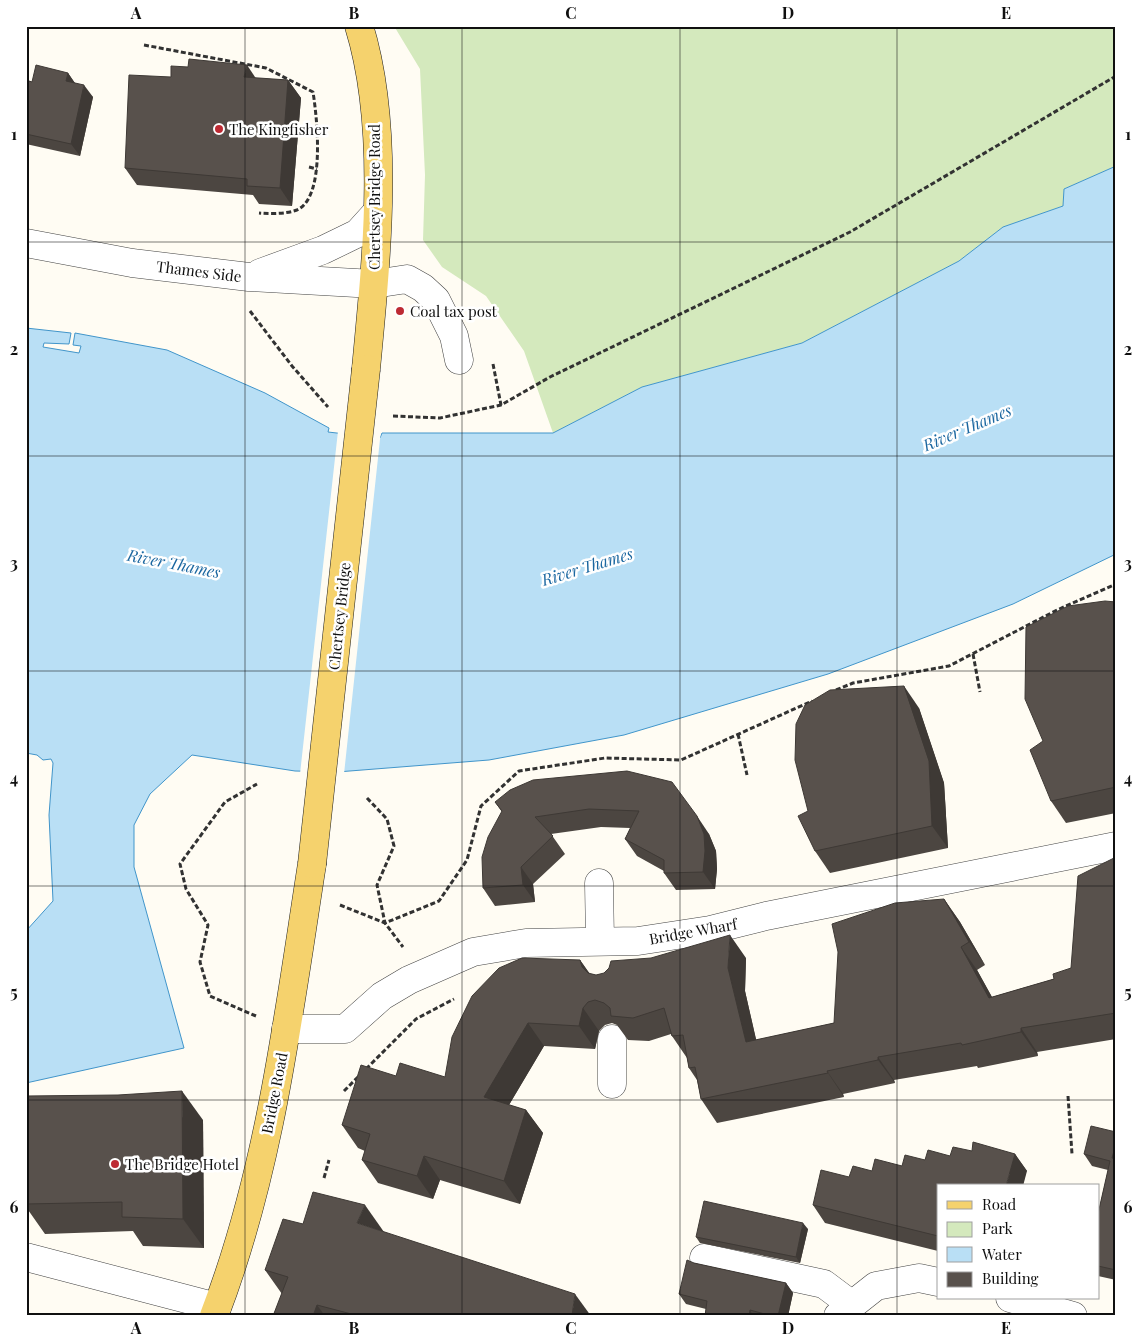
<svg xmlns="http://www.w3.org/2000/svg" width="1142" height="1342" font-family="'Playfair Display',serif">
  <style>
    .green { fill: #d4e9bd }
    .water { fill: #b9dff5; stroke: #4195ca }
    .pier { fill: #fffcf3 }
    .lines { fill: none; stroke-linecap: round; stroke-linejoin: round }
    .minor-casing { stroke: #434343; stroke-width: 29 }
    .major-casing { stroke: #212121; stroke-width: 29 }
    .path { stroke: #323232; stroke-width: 3; stroke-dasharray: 5 2.5; stroke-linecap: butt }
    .minor { stroke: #fff; stroke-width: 28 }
    .major { stroke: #f5d26d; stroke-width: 28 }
    .major-bridge-casing { stroke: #212121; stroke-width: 29; stroke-linecap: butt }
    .major-bridge { stroke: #f5d26d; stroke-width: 28 }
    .wall { fill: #4c4641 }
    .shaded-wall { fill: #3e3935 }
    .building { fill: #58514c; stroke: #3e3935 }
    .grid { fill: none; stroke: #101010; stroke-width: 1; stroke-opacity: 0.55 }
    .poi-dot { fill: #bd2a33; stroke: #fff; stroke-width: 2 }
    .labels { text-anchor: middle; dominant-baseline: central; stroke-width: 5; stroke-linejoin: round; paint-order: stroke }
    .poi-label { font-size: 15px; fill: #101010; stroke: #fff; text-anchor: start }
    .street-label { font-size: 15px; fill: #101010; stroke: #fff }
    .water-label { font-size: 16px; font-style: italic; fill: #1b67a0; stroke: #fff }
    .neatline { fill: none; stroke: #101010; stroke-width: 2 }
    .grid-label { font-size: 16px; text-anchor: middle; font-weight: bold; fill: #101010 }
  </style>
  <rect width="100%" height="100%" fill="#fffcf3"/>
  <polygon class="green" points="394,26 1116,26 1116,166 1064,189 1063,206 1003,227 959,261 802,343 642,387 553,433 524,351 486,296 442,267 423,240 425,175 420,69"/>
  <polygon class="water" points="1116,166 1116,554 1013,604 828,674 624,735 489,760 337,772 295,771 192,755 150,794 134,825 134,867 184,1048 26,1083 26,931 53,901 49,815 53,763 51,759 43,760 37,755 26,753 26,328 71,333 69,344 44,343 43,347 79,353 81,346 73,345 75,333 167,350 265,393 329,428 328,432 380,438 382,433 553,433 642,387 802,343 959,261 1003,227 1063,206 1064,189"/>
  <polygon class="pier" points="381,430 344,774 300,774 338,431 379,435"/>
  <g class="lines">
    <g class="minor-casing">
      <g id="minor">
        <polyline points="26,243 132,263 249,277 374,284 407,279 423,288 436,300 454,336 459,360"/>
        <polyline points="260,273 323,250 358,233 377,212"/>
        <polyline points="599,883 600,941"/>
        <polyline points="286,1029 345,1029 382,996 409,980 473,952 526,943 638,941 710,930 766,916 1116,846"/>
        <polyline points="612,1039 612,1084"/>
        <polyline points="26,1257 217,1307"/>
        <polyline points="704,1258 824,1284 852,1305"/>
        <polyline points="1010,1298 1073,1316"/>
        <polyline points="838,1316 876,1286 919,1278 938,1282"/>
      </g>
    </g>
    <g class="major-casing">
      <g id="major">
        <path d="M359 26C391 130 376 262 366 369"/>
        <path d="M214 1316C270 1171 288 1017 312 864"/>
      </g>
    </g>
    <g class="path">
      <path d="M144 45 266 68 313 92C317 117 326 197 297 210 286 214 271 214 259 213"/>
      <polyline points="309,167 317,169"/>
      <polyline points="250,311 292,366 328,407"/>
      <polyline points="493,364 501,405"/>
      <polyline points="393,416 440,418 501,405 550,377 850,232 1116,76"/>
      <polyline points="973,654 980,692"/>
      <polyline points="836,690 853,683 949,666 1057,610 1116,584"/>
      <polyline points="738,734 747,775"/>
      <polyline points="367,798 387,819 394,846 377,885 385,923 403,947"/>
      <polyline points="340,905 385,923 439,901 467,860 481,806 519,771 605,758 681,760 812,701"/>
      <polyline points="256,1016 210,996 200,962 208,925 186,889 180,864 225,802 257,784"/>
      <polyline points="366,1069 416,1019 454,999"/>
      <polyline points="344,1091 358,1077"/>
      <polyline points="1068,1096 1072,1154"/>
      <polyline points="324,1178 329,1160"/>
    </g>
    <use href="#minor" class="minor"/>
    <use href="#major" class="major"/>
    <g class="major-bridge-casing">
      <polyline id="major-bridge" points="312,864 366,369"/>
    </g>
    <use href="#major-bridge" class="major-bridge"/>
  </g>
  <g class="wall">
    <polygon points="68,73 75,83 93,97 80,156 26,144 26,80 32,82"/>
    <polygon points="171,77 255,78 288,80 301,98 292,206 259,204 253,195 137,185 125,168"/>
    <polygon points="1116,602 1116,813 1066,823 1051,801 1043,741"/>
    <polygon points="919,708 944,783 948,848 830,873 815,851 808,811"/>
    <polygon points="627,771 709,834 716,851 717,869 715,889 676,890 664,873 664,871 637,856 625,839 630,828 601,827 551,834 565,854 533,884 535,902 495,906 483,888 502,812 495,802"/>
    <polygon points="1116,857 1116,1039 1037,1052 1038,1056 978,1068 977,1066 894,1080 895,1083 843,1094 844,1097 717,1123 701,1099 697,1080 689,1068 687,1058 672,1036 671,1034 649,1041 628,1040 617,1025 612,1023 605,1025 599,1031 595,1049 544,1046 509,1105 526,1110 543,1133 520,1204 440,1180 433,1199 378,1183 362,1160 365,1151 358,1148 342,1125 396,1076 445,1077 580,960 590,974 596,975 746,958 745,991 756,1040 834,1023 944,899 960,922 985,965 977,970 992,997 1054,979 1071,968"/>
    <polygon points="26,1096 203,1120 204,1248 143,1246 133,1231 45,1234 26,1207"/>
    <polygon points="1116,1132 1116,1280 1098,1276 1098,1214 1108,1170 1092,1166 1084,1154"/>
    <polygon points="972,1151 1015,1154 1027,1171 938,1186 938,1251 825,1223 813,1205 849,1177 872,1171 902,1166 925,1160 950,1156"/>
    <polygon points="303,1224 384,1232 591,1316 273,1316 282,1294 265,1270"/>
    <polygon points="808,1229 800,1263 700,1243 696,1237"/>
    <polygon points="694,1263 786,1283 793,1293 788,1316 705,1316 706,1309 686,1304 679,1294"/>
  </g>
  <g class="shaded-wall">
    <polygon points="247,65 259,83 244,77"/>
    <polygon points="68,73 76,85 66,81"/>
    <polygon points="288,80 301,98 292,206 280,188"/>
    <polygon points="84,85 93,97 80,156 71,144"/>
    <polygon points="904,686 919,708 944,783 948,848 932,826"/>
    <polygon points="697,816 709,834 716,851 717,869 715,889 703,872"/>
    <polygon points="521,867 533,884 535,902 523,885"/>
    <polygon points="944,899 960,922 985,965 969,942"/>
    <polygon points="730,935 746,958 745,991 762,1065 746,1042 728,968"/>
    <polygon points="961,947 977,970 1005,1021 989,998"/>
    <polygon points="580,960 596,983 582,967"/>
    <polygon points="583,1008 599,1031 595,1049 579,1026"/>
    <polygon points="528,1023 544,1046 500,1120 484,1097"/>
    <polygon points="1021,1028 1037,1052 1038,1056 1021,1032"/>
    <polygon points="878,1057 894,1080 895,1083 878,1060"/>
    <polygon points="827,1071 843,1094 844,1097 828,1073"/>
    <polygon points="182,1091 203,1120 204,1248 183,1219"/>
    <polygon points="526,1110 543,1133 520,1204 504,1181"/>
    <polygon points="1116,1144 1116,1163 1112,1158"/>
    <polygon points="1015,1154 1027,1171 1023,1186 1006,1186"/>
    <polygon points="424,1156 440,1180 433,1199 417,1176"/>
    <polygon points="365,1205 384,1232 357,1223"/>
    <polygon points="803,1223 808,1229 800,1263 796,1257"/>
    <polygon points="786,1283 793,1293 788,1316 778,1316"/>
    <polygon points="575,1294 591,1316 572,1316"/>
    <polygon points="317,1305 325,1316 313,1316"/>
    <polygon points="750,1310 753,1316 749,1316"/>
  </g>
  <g class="building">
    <polygon points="189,59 247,65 244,77 288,80 280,188 247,186 247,179 125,168 129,75 171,77 171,66 188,67"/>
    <polygon points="36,65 68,73 66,81 84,85 71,144 26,134 26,80 32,82"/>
    <polygon points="1105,601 1116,602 1116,787 1051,801 1030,750 1043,741 1025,699 1026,627 1068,606"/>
    <polygon points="904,686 929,761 932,826 815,851 798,816 808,811 795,760 796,724 805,705 830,690"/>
    <polygon points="627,771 672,782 697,816 704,834 705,851 703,872 664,873 664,860 625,839 639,811 589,809 535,817 553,836 521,867 523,885 483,888 482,857 488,837 502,811 495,802 510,790 533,780"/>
    <polygon points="1116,857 1116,1013 1021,1028 1021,1032 962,1045 961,1043 878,1057 878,1060 827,1071 828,1073 701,1099 695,1067 689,1068 683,1035 672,1036 664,1008 633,1018 611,1016 610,1008 604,1003 595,1000 588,1002 583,1008 579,1026 528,1023 484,1097 526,1110 504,1181 424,1156 417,1176 362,1160 370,1134 342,1125 361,1065 396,1076 400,1063 445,1077 452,1037 472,996 499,968 522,958 580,960 582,967 588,973 596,975 604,973 609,968 611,961 651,958 730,935 728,968 746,1042 834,1023 838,952 832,924 895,903 944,899 969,942 961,947 989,998 1054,979 1053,974 1071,968 1078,876"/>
    <polygon points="182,1091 183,1219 122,1217 122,1202 26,1204 26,1096 118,1095"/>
    <polygon points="1091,1126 1116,1132 1116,1144 1112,1158 1116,1159 1116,1270 1098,1266 1098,1214 1110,1161 1084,1154"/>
    <polygon points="973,1142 1015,1154 1006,1186 938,1186 938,1236 813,1205 821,1170 849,1177 853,1166 872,1171 875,1159 902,1166 905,1155 925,1160 928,1150 950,1156 953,1147 972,1151"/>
    <polygon points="313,1192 365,1205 357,1223 575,1294 572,1316 359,1316 317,1305 313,1316 273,1316 288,1277 265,1270 283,1219 303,1224"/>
    <polygon points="704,1201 803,1223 796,1257 696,1237"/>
    <polygon points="687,1260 694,1263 786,1283 778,1316 772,1316 750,1310 749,1316 705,1316 707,1301 679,1294"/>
  </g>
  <path class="grid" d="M245 26V1316M462 26V1316M680 26V1316M897 26V1316M26 242H1116M26 456H1116M26 671H1116M26 886H1116M26 1100H1116"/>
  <g class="poi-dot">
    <circle cx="219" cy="129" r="5"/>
    <circle cx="400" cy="311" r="5"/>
    <circle cx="115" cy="1164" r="5"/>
  </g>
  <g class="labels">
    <g class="poi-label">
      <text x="229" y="129">The Kingfisher</text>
      <text x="410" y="311">Coal tax post</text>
      <text x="125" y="1164">The Bridge Hotel</text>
    </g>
    <g class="street-label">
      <text transform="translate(374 197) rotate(-90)">Chertsey Bridge Road</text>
      <text transform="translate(199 271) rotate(7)">Thames Side</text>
      <text transform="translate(339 616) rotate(-84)">Chertsey Bridge</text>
      <text transform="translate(693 931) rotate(-10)">Bridge Wharf</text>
      <text transform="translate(274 1093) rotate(-79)">Bridge Road</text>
    </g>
    <g class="water-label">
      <text transform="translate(967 427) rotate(-23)">River Thames</text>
      <text transform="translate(174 563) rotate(11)">River Thames</text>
      <text transform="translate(587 566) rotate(-17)">River Thames</text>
    </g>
  </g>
  <rect width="1142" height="1342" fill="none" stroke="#ffffff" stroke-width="55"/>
  <rect x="937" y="1184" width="162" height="115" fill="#ffffff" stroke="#9f9f9f"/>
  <rect x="947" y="1201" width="25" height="8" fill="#f5d26d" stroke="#9f9f9f"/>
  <text x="982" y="1210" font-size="15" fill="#101010">Road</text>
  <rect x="947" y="1222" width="25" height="15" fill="#d4e9bd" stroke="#9f9f9f"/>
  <text x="982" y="1234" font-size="15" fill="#101010">Park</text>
  <rect x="947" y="1247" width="25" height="15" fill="#b9dff5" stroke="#9f9f9f"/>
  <text x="982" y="1260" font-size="15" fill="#101010">Water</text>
  <rect x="947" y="1272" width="25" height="15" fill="#58514c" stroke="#9f9f9f"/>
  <text x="982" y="1284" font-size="15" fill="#101010">Building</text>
  <rect x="28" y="28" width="1086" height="1286" class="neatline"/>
  <g class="grid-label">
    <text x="136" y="19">A</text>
    <text x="354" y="19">B</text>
    <text x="571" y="19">C</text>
    <text x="788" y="19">D</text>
    <text x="1006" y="19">E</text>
    <text x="14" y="140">1</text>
    <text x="1128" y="140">1</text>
    <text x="14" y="355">2</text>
    <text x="1128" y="355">2</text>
    <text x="14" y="569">3</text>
    <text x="1128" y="569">3</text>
    <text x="14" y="784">4</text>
    <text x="1128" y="784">4</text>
    <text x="14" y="998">5</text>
    <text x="1128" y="998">5</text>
    <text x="14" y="1213">6</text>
    <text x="1128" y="1213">6</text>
    <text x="136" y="1334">A</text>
    <text x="354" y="1334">B</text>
    <text x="571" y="1334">C</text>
    <text x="788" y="1334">D</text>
    <text x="1006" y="1334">E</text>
  </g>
</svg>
